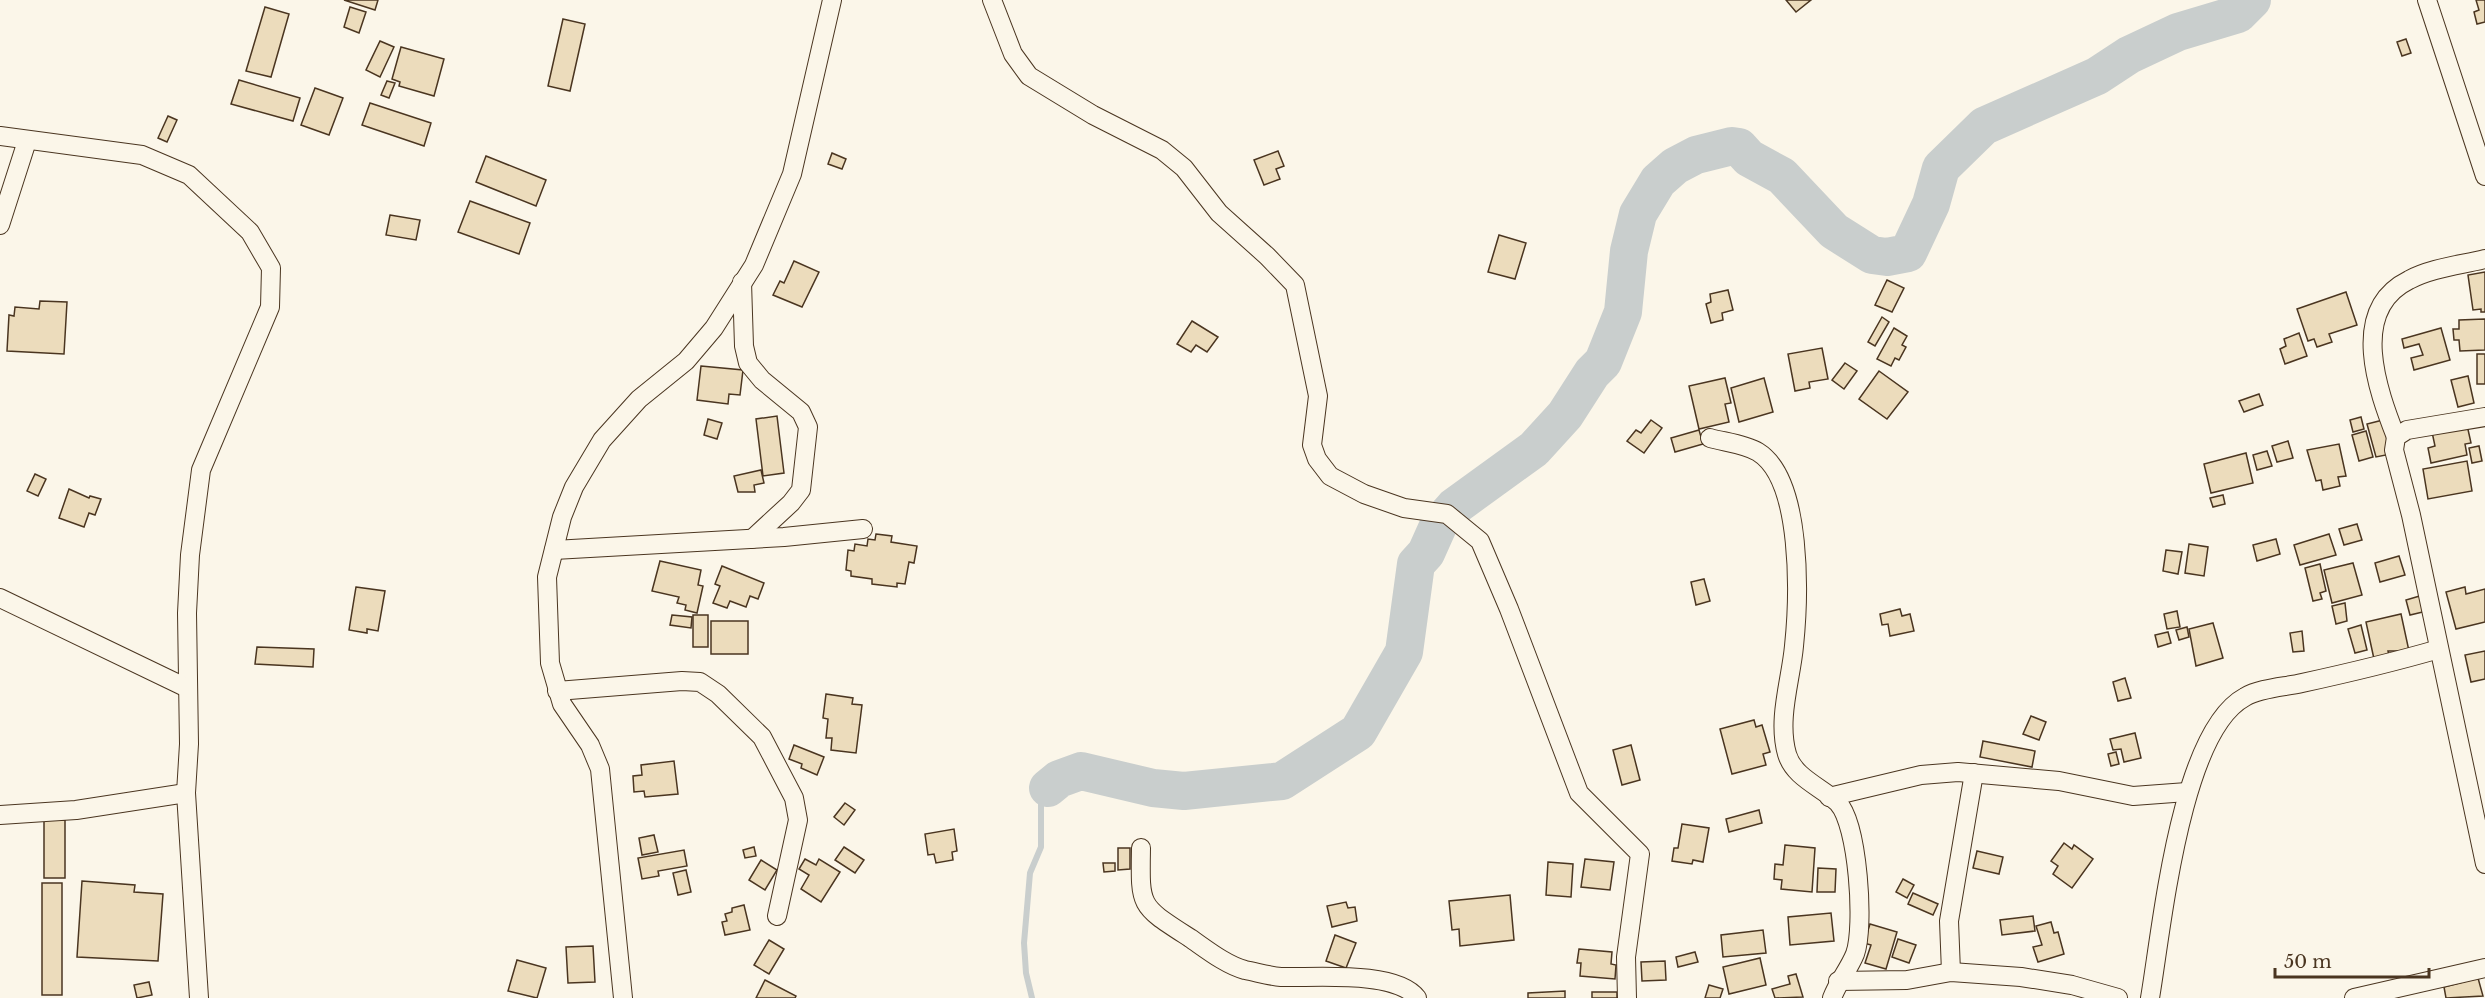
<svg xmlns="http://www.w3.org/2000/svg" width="2485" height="998" font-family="'Libre Baskerville',serif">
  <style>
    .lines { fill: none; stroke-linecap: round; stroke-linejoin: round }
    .stream { stroke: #c9cecd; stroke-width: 6 }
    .river { stroke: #c9cecd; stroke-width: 38 }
    .building { fill: #ecdcbc; stroke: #4a3520; stroke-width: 1.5 }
    .minor-casing { stroke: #4a3520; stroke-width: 20 }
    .minor { stroke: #fbf6e9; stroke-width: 18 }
  </style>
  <rect width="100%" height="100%" fill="#fbf6e9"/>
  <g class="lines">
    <polyline class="stream" points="1032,998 1026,973 1024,943 1030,873 1041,847 1041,802 1048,788"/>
    <polyline class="river" points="1048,788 1059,779 1081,771 1153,788 1184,791 1282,781 1358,732 1404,652 1416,564 1426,553 1439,524 1454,507 1534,449 1565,415 1592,373 1603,362 1623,312 1629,251 1638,214 1658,181 1675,166 1696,155 1732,146 1739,147 1749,158 1782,176 1834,231 1872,255 1887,257 1908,253 1931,204 1941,168 1984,126 2097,76 2129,55 2178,32 2238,14 2252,0"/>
  </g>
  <g class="building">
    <polygon points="344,0 378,0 375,10"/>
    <polygon points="1786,0 1811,0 1796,12"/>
    <polygon points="2476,0 2485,0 2485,22 2477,24 2474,12 2479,10"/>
    <polygon points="265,7 289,14 271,77 246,71"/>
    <polygon points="350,7 366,12 359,33 344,27"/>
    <polygon points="563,19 585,24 570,91 548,86"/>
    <polygon points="2406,39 2411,53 2402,56 2397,42"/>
    <polygon points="380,41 394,47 380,77 366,70"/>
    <polygon points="401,47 444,59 434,96 399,86 400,82 392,79"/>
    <polygon points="239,80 300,98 293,121 231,104"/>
    <polygon points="387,81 395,83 389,98 381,95"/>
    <polygon points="315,88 343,98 329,135 301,125"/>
    <polygon points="370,103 431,123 424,146 362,125"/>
    <polygon points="168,116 177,120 167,142 158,138"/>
    <polygon points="1278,151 1284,166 1276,169 1280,179 1264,185 1254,160"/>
    <polygon points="832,153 846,159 842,169 828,164"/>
    <polygon points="486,156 546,180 536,206 476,182"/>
    <polygon points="470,201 530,223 519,254 458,232"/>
    <polygon points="390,215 420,220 416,240 386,235"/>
    <polygon points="1499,235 1526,243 1515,279 1488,272"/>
    <polygon points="794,261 819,272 802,307 773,295 780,281 784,283"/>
    <polygon points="2485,272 2485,312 2481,312 2481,309 2473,310 2468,275"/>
    <polygon points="1887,280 1904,288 1892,312 1875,305"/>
    <polygon points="1728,290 1733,310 1722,313 1723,320 1711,323 1706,304 1711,302 1710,294"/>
    <polygon points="2346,292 2357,325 2329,334 2332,342 2317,347 2314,339 2308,341 2297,309"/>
    <polygon points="40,301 67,302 64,354 7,351 9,315 14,316 15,307 39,309"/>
    <polygon points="1882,317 1889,322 1875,346 1868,342"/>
    <polygon points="2485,319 2485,350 2460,351 2459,340 2454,340 2453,329 2459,329 2459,320"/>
    <polygon points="1192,321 1218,337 1207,352 1196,345 1191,352 1177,344"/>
    <polygon points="1894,328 1907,336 1902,345 1906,347 1899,360 1895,358 1891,366 1877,359"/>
    <polygon points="2441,328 2450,360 2414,370 2411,358 2423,355 2419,344 2404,348 2402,339"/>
    <polygon points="2299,333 2307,356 2285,364 2280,349 2286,346 2284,339"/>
    <polygon points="1822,348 1828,379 1809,382 1810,388 1795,391 1788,354"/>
    <rect x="2477" y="354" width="8" height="30"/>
    <polygon points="1845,363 1857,371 1844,389 1832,380"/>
    <polygon points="701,366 743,370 740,395 729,394 728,404 697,400"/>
    <polygon points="1879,371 1908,392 1887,419 1859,399"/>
    <polygon points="2468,376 2474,403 2458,407 2451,380"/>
    <polygon points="1725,378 1731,403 1725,404 1729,422 1699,429 1689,386"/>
    <polygon points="1764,378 1773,412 1739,422 1731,388"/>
    <polygon points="2259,394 2263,405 2244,412 2239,401"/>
    <polygon points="777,416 784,473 763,476 756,419"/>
    <polygon points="2361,417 2364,429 2353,432 2350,420"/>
    <polygon points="708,419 722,423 717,439 704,435"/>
    <polygon points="1651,420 1662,428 1644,453 1627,441 1636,430 1641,433"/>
    <polygon points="2383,420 2391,454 2376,457 2367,424"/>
    <polygon points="2467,425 2471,443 2465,444 2467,455 2431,463 2428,448 2435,446 2432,432"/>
    <polygon points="1699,430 1703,444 1675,452 1671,438"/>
    <polygon points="2366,431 2373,457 2359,461 2352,435"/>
    <polygon points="2288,441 2293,458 2277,462 2272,446"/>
    <polygon points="2339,444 2346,476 2338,477 2340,486 2323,490 2321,480 2316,481 2307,450"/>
    <polygon points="2479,446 2482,461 2472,463 2469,448"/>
    <polygon points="2267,451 2272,466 2257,470 2253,455"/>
    <polygon points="2246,453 2253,483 2211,493 2204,464"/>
    <polygon points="2467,461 2472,491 2428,499 2423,469"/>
    <polygon points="761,470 764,483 754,485 755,492 738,492 734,476"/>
    <polygon points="35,474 46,479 38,496 27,491"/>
    <polygon points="69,489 89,498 90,496 101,499 95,515 89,513 84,527 59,518"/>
    <polygon points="2223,495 2225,504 2213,507 2210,498"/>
    <polygon points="2357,524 2362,540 2344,545 2339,529"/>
    <polygon points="876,534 892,536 891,542 917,546 914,563 909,562 905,584 897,583 897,587 872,584 872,579 851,576 851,571 846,570 848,550 854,551 855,544 867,546 868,539 875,540"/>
    <polygon points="2329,534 2336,555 2300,565 2294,545"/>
    <polygon points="2276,539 2280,554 2257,561 2253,545"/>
    <polygon points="2189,544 2208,547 2204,576 2185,573"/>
    <polygon points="2166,550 2182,552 2178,574 2163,571"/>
    <polygon points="2399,556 2405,575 2380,582 2375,563"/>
    <polygon points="660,561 701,570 698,585 703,586 697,613 685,610 686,605 677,603 679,597 652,591"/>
    <polygon points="2353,563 2362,595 2332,603 2324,570"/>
    <polygon points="2320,564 2326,591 2320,593 2322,599 2313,601 2305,568"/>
    <polygon points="722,566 764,583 758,599 750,596 746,607 730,601 727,608 713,603 720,586 715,584"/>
    <polygon points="1704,579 1710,601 1696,605 1691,582"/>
    <polygon points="356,587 385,591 378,631 367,629 367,633 349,630"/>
    <polygon points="2465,587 2466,594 2485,589 2485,622 2456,629 2446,592"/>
    <polygon points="2423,595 2427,611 2410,615 2406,600"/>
    <polygon points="2345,603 2347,621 2336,624 2332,606"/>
    <polygon points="1900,609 1902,616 1910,614 1914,631 1890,636 1888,624 1882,625 1880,614"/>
    <polygon points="2177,611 2180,627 2167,629 2164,614"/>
    <polygon points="2401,614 2409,651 2388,651 2389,656 2374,659 2366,622"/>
    <polygon points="672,615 692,617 691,628 670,625"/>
    <rect x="693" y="615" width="15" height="32"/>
    <rect x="711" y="621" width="37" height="33"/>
    <polygon points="2213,623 2223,658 2196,666 2189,629"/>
    <polygon points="2361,625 2367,650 2355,653 2348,629"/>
    <polygon points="2187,627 2189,637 2179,640 2176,630"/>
    <polygon points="2302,631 2304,651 2293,652 2290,633"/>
    <polygon points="2168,632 2171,643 2158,647 2155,635"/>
    <polygon points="257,647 314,649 313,667 255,664"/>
    <polygon points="2485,651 2485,679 2471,682 2465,655"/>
    <polygon points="2125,678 2131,698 2118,701 2113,682"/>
    <polygon points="826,694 853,698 852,704 862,705 856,753 831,750 832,738 826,738 828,719 823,718"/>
    <polygon points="2031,716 2046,722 2039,740 2023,734"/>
    <polygon points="1754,720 1756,727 1762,725 1770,752 1763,754 1766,765 1732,774 1720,729"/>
    <polygon points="2135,733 2141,758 2124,762 2121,749 2113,750 2110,739"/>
    <polygon points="1983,741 2035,751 2032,767 1980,757"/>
    <polygon points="794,745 824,757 817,775 801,768 802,764 789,759"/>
    <polygon points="1631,745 1640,780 1622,785 1613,750"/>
    <polygon points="2116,752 2119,764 2111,766 2108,754"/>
    <polygon points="674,761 678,794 645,797 644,791 634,792 633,776 642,775 641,765"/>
    <polygon points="845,803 855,810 844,825 834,817"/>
    <polygon points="1759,810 1762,823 1729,832 1726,819"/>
    <rect x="44" y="820" width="21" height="58"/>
    <polygon points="1682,824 1709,828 1703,862 1693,860 1692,864 1672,861 1674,848 1678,848"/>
    <polygon points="954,829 957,851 952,852 953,860 936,863 934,854 928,855 925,834"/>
    <polygon points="654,835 658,852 642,855 639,838"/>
    <polygon points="2064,843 2072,849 2074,845 2093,859 2072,888 2053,874 2058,866 2051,861"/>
    <polygon points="1785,845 1815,848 1812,892 1781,889 1782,880 1774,879 1775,864 1783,865"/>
    <polygon points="754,847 756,856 745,858 743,850"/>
    <polygon points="844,847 864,860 855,873 835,860"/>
    <polygon points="1118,848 1130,848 1130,869 1118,870"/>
    <polygon points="684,850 687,866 658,871 659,876 642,879 638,858"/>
    <polygon points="1977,851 2003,857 1999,874 1973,868"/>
    <polygon points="805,859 816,865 819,859 840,872 821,902 801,889 809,875 799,869"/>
    <polygon points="1585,859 1614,862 1610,890 1581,887"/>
    <polygon points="761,860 777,870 765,890 749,880"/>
    <polygon points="1548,862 1573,864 1571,897 1546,895"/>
    <polygon points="1103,863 1115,863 1115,871 1104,872"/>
    <polygon points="1818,868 1836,869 1835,892 1817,892"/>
    <polygon points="686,870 691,892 678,895 673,873"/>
    <polygon points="1903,879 1914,885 1907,898 1896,892"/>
    <polygon points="82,881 135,885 134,892 163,894 158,961 77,957"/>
    <rect x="42" y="883" width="20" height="112"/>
    <polygon points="1913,893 1938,904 1933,915 1908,904"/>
    <polygon points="1510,895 1514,940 1460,946 1459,929 1452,930 1449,901"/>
    <polygon points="1346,902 1348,908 1355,907 1357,921 1332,927 1327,906"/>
    <polygon points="744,905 750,930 725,935 722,922 727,921 725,914 732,912 732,908"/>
    <polygon points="1831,913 1834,941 1790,945 1788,917"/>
    <polygon points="2033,916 2035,931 2002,935 2000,920"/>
    <polygon points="2051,922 2054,933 2058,932 2064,954 2038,962 2033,947 2042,945 2036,926"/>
    <polygon points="1870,924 1897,932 1886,969 1865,963 1871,945 1864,943"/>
    <polygon points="1763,930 1766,953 1723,957 1721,935"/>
    <polygon points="1335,935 1356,943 1346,968 1326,961"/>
    <polygon points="1898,939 1916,945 1909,963 1892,957"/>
    <polygon points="769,940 784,949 769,974 754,965"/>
    <polygon points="593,946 595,982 568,983 566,947"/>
    <polygon points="1579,949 1612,952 1611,964 1616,965 1615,979 1580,976 1581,963 1577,963"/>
    <polygon points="1695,952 1698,962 1678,967 1676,957"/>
    <polygon points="1760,958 1766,985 1729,994 1723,967"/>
    <polygon points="517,960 546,968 537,998 508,991"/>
    <polygon points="1665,961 1666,980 1642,981 1641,962"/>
    <polygon points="1796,974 1803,997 1775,998 1772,989 1790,984 1788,976"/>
    <polygon points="2478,978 2483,996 2446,998 2444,987"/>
    <polygon points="765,980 796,996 795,998 756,998"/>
    <polygon points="149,982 152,995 137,998 134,985"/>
    <polygon points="1709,985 1723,989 1720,998 1705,998"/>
    <polygon points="1565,991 1565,998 1528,998 1528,993"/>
    <rect x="1592" y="992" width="25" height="6"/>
  </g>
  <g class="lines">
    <g class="minor-casing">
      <g id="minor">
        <polyline points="992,0 1013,54 1029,76 1093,115 1162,150 1184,168 1219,213 1267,256 1295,285 1318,396 1312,445 1317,459 1330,476 1364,494 1404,508 1447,514 1480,541 1509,609 1579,793 1640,854 1626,957 1627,998"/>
        <polyline points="2427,0 2485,176"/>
        <polyline points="0,136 142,155 189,175 250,232 271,268 270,307 201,470 190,555 187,613 189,744 186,793 199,998"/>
        <polyline points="0,225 27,141"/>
        <polyline points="742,282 744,346 748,363 762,380 801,412 808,427 801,490 791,503 752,539"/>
        <polyline points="2485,417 2407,430 2396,437 2394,450 2411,515 2485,864"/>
        <path d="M2396 437C2378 391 2348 310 2409 280 2431 268 2461 265 2485 259"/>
        <path d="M1710 438C1724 442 1745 444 1758 452 1803 480 1799 598 1794 646 1791 680 1777 719 1787 754 1794 778 1822 787 1838 803 1858 824 1865 927 1855 954 1849 969 1838 982 1832 998"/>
        <polyline points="554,550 784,537 863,529"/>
        <polyline points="0,598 187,688"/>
        <polyline points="557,691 682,681 700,682 718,694 762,737 794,798 798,820 777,916"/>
        <polyline points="1829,797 1921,775 1958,772 2059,781 2133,796 2187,792"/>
        <polyline points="0,815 76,810 186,793"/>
        <path d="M1141 848C1140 908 1139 905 1190 938 1206 949 1226 965 1245 970 1256 972 1269 976 1281 977 1314 978 1396 970 1417 998"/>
        <polyline points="1951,972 1949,921 1974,773"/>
        <polyline points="1838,981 1907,980 1951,972 2021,977 2072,985 2118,998"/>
        <polyline points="623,998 600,769 590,745 562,704 550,663 547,577 562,517 574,487 602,440 639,399 686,361 714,328 754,265 792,174 832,0"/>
        <path d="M2150 998C2162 928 2180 732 2245 697 2260 688 2285 687 2302 683 2348 673 2394 662 2439 649"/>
        <polyline points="2354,998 2485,968"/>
      </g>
    </g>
    <use href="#minor" class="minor"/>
  </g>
  <path d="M2275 968v9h154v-9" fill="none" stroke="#4a3520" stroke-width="3"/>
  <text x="2284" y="968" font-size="18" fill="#4a3520" stroke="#fbf6e9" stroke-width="4.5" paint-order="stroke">50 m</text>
</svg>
